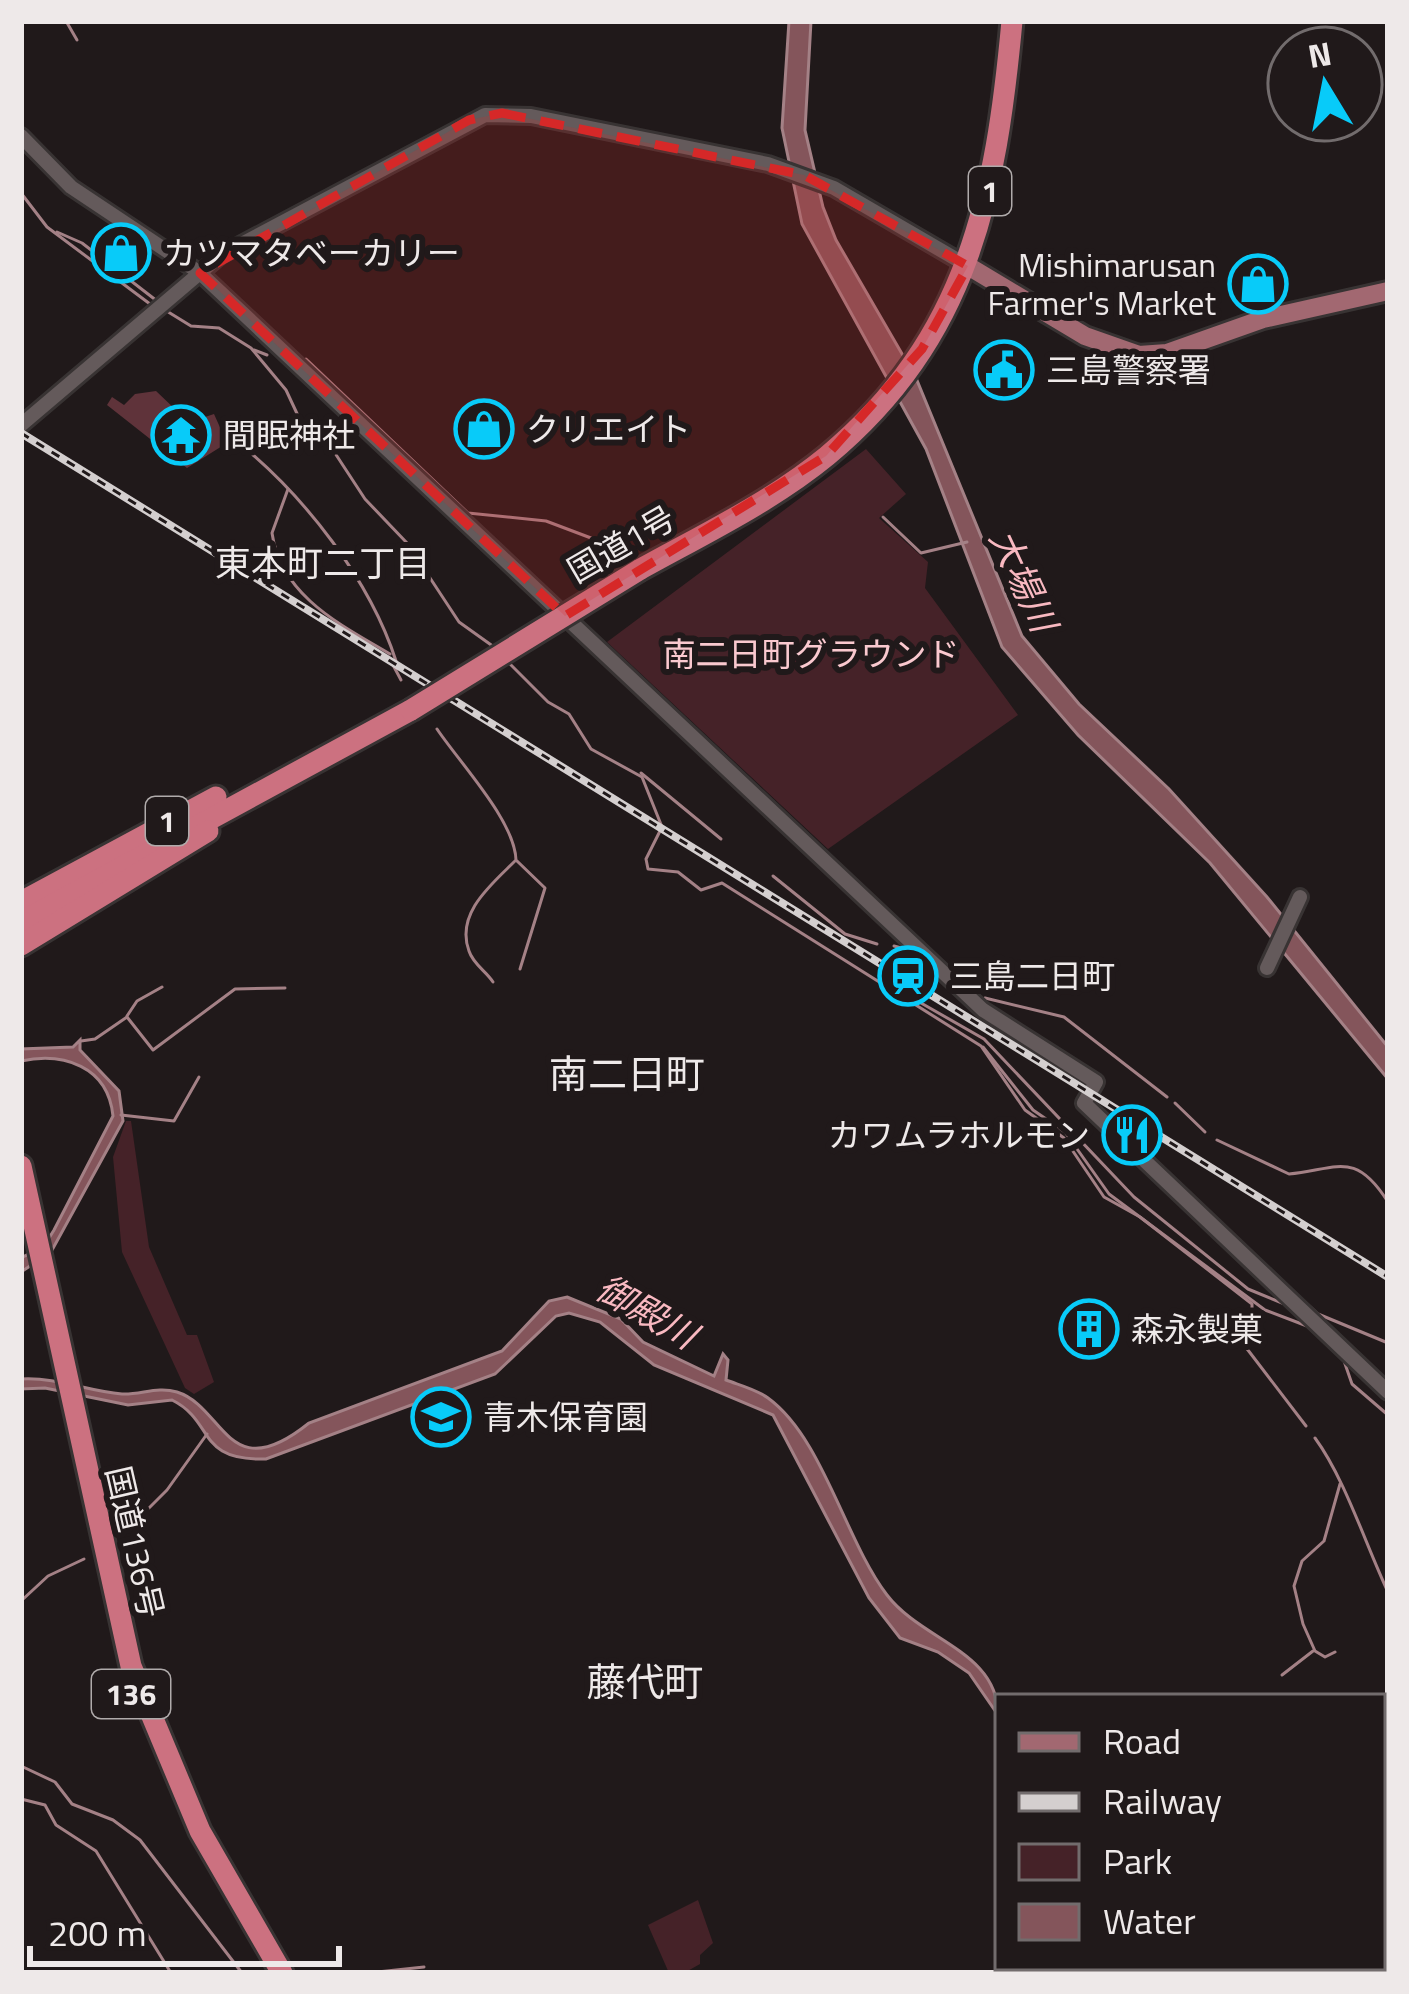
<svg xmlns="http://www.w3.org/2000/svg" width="1409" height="1994" font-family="'Titillium Web','Noto Sans JP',sans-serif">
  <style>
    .green { fill: #452228 }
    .forest { fill: #5f333a }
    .water { fill: #84555b; stroke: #a48186; stroke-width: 3 }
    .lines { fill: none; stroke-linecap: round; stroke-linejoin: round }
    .stream { stroke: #a48186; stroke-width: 3 }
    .minor-casing { stroke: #383333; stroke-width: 20 }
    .major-casing { stroke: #383333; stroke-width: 24 }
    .highway-casing { stroke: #383333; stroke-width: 27 }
    .minor { stroke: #645a5b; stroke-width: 14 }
    .major { stroke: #a26871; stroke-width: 18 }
    .highway { stroke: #cc7180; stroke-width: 21 }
    .rail-casing { stroke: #d4cfcf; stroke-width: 8 }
    .rail { stroke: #20191a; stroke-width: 3; stroke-dasharray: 9; stroke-linecap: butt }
    .highway-bridge-casing { stroke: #383333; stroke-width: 27; stroke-linecap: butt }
    .highway-bridge { stroke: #cc7180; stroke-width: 21 }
    .marked { fill: #d62828; fill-opacity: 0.2; stroke: #d62828; stroke-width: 9; stroke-dasharray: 24 15; stroke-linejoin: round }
    .labels { text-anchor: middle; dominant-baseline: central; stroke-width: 12; stroke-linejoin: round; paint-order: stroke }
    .shield { fill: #20191a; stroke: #b0abab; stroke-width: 3 }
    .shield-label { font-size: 30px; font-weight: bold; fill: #eee9e9 }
    .poi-label { font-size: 33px; fill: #eee9e9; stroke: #20191a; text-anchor: start }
    .street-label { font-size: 33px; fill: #eee9e9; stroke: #20191a }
    .park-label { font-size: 33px; fill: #fac9cf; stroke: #20191a }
    .neighbourhood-label { font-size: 36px; fill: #eee9e9; stroke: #20191a }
    .water-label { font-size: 36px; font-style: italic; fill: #f9b9c1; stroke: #20191a }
    .quarter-label { font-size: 39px; fill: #eee9e9; stroke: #20191a }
  </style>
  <rect width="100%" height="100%" fill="#20191a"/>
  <g class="green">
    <polygon points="866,449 906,494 879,518 928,562 925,588 1018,715 828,849 607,642"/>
    <polygon points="126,1121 131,1121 149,1247 187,1335 197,1335 214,1382 194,1394 185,1388 122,1252 113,1157"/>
    <polygon points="698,1900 713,1943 700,1955 700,1964 684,1973 669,1973 648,1925"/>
  </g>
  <polygon class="forest" points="156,391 177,411 180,441 196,438 202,418 214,414 227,443 187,468 107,405 112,397 124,405 135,394"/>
  <g class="water">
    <polygon points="789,21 811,21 805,130 823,207 836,240 916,378 1022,636 1079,704 1169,789 1267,897 1388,1047 1388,1079 1210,863 1078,735 1002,647 926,449 802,224 782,128"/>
    <path d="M80 1040V1050L119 1091 123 1121 51 1252 21 1272V1258L44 1246 54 1230 113 1116C108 1066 63 1052 21 1061V1049L73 1047Z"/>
    <path d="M567 1297 621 1319 643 1342 714 1376 723 1354 728 1360 726 1380C739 1385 756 1389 768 1398 823 1438 845 1540 887 1595 922 1641 998 1651 998 1715L969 1673 938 1652 900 1638 869 1598 773 1415 654 1365 600 1322 569 1313 556 1316 495 1374 266 1459C195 1461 216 1422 172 1400L128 1405 45 1388 21 1389V1379C58 1377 86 1391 122 1394 141 1395 157 1386 177 1392 225 1407 227 1489 309 1423L502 1351 549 1301Z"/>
  </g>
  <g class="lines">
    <g class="stream">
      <polyline points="66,21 77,40"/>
      <polyline points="21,193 47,227 150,304"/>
      <polyline points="57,232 82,243 157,301"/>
      <polyline points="165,310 191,326 219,328 251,348 286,390 300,420 329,444 365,499 407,543 459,622 494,647"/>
      <polyline points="254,350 267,355"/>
      <polyline points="306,359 468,513 546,521 591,538 621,561"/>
      <path d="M240 444C305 497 370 580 396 661"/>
      <path d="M288 489 272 533C281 596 341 625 390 654"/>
      <polyline points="883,517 921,553 967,542"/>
      <polyline points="509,663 548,702 569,714 591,749 642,777 662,827 646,859 648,869 678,872 701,890 722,883 981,1046 1025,1110 1064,1138 1104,1197 1140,1217 1252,1304 1252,1313"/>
      <polyline points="393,665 401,680"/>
      <path d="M437 729C459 762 515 821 516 860 492 884 455 913 469 951 473 964 486 971 493 982"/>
      <polyline points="641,773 721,839"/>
      <polyline points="517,861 545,888 520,969"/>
      <polyline points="773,876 845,934 877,944"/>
      <polyline points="894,946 905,949"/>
      <polyline points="985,998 1064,1017 1167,1097"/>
      <polyline points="914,999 984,1039 1134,1197 1248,1289 1287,1305"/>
      <polyline points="127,1016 137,1001 162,987"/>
      <polyline points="81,1041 95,1039 127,1017 153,1050 235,989 285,988"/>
      <polyline points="983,1047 1033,1110 1065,1132 1109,1194 1265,1310 1307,1326 1343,1358 1352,1384 1388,1415"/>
      <polyline points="1175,1103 1205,1132"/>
      <polyline points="121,1115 174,1121 199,1077"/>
      <path d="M1217 1140 1289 1174C1338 1169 1355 1150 1388 1202"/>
      <polyline points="1305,1302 1318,1314 1388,1343"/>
      <polyline points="1238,1337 1306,1426"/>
      <path d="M1315 1438C1345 1479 1365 1543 1388 1592"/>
      <polyline points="112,1533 143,1514 167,1490 207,1434"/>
      <polyline points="21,1601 48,1576 84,1559"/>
      <polyline points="1335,1652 1325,1657 1315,1651 1303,1624 1294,1586 1302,1561 1324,1541 1340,1484"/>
      <polyline points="1282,1675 1313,1651"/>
      <polyline points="21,1766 55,1782 72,1804 113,1820 140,1840 242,1973"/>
      <polyline points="21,1799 45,1805 56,1825 96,1851 171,1973"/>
      <polyline points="368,1973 424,1967"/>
    </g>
    <g class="minor-casing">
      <g id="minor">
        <polyline points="21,136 71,187 200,273 983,1010 1096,1082 1084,1103 1388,1392"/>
        <polyline points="21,425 221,255 485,115 531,116 768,164 834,188 968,266"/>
        <polyline points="1267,968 1300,897"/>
      </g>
    </g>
    <g class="major-casing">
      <polyline id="major" points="968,266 1085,336 1139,355 1167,353 1263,319 1388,291"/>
    </g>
    <g class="highway-casing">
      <g id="highway">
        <path d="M639 570C702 535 771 502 827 456 969 338 996 194 1012 21"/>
        <polyline points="21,902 216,797"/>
        <polyline points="21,922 411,710"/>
        <polyline points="21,945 208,831"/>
        <polyline points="21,1166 131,1666 200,1831 282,1973"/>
      </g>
    </g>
    <use href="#minor" class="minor"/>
    <use href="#major" class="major"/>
    <use href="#highway" class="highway"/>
    <g class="rail-casing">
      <polyline id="rail" points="21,433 1388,1277"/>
    </g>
    <use href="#rail" class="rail"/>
    <g class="highway-bridge-casing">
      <polyline id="highway-bridge" points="411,710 639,570"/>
    </g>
    <use href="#highway-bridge" class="highway-bridge"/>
  </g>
  <path class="marked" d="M502 113 804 175 968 266 922 349 826 456 565 616 200 273 469 120Z"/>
  <defs>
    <g id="shop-ring" transform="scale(3)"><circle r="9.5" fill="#20191a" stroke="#08cbf9" stroke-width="1.5"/><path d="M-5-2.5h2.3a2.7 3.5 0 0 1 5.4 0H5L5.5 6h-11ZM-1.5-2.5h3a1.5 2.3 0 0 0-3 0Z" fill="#08cbf9"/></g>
    <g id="civic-ring" transform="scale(3)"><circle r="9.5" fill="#20191a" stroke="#08cbf9" stroke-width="1.5"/><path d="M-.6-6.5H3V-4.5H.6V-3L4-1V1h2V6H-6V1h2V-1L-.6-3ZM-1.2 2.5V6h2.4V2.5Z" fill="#08cbf9"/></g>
    <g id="temple-ring" transform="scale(3)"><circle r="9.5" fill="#20191a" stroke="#08cbf9" stroke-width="1.5"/><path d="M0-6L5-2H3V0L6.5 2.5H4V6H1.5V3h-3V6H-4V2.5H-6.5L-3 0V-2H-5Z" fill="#08cbf9"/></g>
    <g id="station-ring" transform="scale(3)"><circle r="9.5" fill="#20191a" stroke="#08cbf9" stroke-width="1.5"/><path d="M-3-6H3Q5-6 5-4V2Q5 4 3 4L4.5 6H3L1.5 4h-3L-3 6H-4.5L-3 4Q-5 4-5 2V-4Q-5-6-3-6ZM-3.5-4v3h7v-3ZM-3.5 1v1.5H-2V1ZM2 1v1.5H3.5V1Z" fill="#08cbf9"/></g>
    <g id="restaurant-ring" transform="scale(3)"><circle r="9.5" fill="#20191a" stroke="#08cbf9" stroke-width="1.5"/><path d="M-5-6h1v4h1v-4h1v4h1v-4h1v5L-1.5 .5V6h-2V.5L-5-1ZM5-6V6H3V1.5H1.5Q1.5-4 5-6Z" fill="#08cbf9"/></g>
    <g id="building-ring" transform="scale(3)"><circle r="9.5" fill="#20191a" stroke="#08cbf9" stroke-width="1.5"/><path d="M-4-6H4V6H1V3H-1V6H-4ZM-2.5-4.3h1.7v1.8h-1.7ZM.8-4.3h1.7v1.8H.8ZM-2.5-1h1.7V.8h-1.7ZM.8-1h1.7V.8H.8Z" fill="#08cbf9"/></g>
    <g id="school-ring" transform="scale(3)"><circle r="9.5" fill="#20191a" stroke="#08cbf9" stroke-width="1.5"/><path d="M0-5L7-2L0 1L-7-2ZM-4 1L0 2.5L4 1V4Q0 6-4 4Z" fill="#08cbf9"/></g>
  </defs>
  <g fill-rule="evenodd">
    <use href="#shop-ring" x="121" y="253"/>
    <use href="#shop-ring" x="1258" y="284"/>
    <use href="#civic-ring" x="1004" y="370"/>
    <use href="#shop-ring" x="484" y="429"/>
    <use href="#temple-ring" x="181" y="435"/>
    <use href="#station-ring" x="908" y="976"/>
    <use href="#restaurant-ring" x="1132" y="1135"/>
    <use href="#building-ring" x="1089" y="1329"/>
    <use href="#school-ring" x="441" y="1417"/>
  </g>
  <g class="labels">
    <g class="shield">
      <rect x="969" y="167" width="42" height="48" rx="9"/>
      <rect x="146" y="797" width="42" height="48" rx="9"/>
      <rect x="92" y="1670" width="78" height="48" rx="9"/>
    </g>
    <g class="shield-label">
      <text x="990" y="191">1</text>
      <text x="167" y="821">1</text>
      <text x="131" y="1694">136</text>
    </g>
    <g class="poi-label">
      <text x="163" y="253">カツマタベーカリー</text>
      <text x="1216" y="265" text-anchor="end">Mishimarusan<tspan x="1216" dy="38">Farmer's Market</tspan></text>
      <text x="1046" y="370">三島警察署</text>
      <text x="526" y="429">クリエイト</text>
      <text x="223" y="435">間眠神社</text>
      <text x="950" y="976">三島二日町</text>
      <text x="1090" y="1135" text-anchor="end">カワムラホルモン</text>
      <text x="1131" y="1329">森永製菓</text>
      <text x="483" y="1417">青木保育園</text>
    </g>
    <g class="street-label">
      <text transform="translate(621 544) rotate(-30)">国道1号</text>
      <text transform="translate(135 1542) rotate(77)">国道136号</text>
    </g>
    <g class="park-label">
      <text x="811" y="654">南二日町グラウンド</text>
    </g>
    <g class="neighbourhood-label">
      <text x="323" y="562">東本町二丁目</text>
    </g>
    <g class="water-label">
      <text transform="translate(1024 580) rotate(65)">大場川</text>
      <text transform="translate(647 1311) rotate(30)">御殿川</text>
    </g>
    <g class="quarter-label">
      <text x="627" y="1073">南二日町</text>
      <text x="645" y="1681">藤代町</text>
    </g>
  </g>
  <rect width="1409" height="1994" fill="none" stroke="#eee9e9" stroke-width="48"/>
  <rect x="995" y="1694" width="390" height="276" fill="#20191a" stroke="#726c6d" stroke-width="3"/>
  <rect x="1019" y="1733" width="60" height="18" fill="#a26871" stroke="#726c6d" stroke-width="3"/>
  <text x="1103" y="1754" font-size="36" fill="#eee9e9">Road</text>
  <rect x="1019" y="1793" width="60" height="18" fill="#d4cfcf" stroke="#726c6d" stroke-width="3"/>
  <text x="1103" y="1814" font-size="36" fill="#eee9e9">Railway</text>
  <rect x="1019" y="1844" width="60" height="36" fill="#452228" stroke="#726c6d" stroke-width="3"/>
  <text x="1103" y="1874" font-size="36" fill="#eee9e9">Park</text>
  <rect x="1019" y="1904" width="60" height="36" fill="#84555b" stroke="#726c6d" stroke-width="3"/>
  <text x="1103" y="1934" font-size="36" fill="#eee9e9">Water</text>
  <g transform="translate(1325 84) rotate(350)"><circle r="57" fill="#20191a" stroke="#726c6d" stroke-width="3"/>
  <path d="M0-9L21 45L0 30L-21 45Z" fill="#08cbf9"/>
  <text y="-18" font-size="33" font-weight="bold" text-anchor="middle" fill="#eee9e9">N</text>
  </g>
  <path d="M30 1946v18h309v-18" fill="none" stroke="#eee9e9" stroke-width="6"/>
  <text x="48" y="1946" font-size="36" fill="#eee9e9" stroke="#20191a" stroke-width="9" paint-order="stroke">200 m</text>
</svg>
